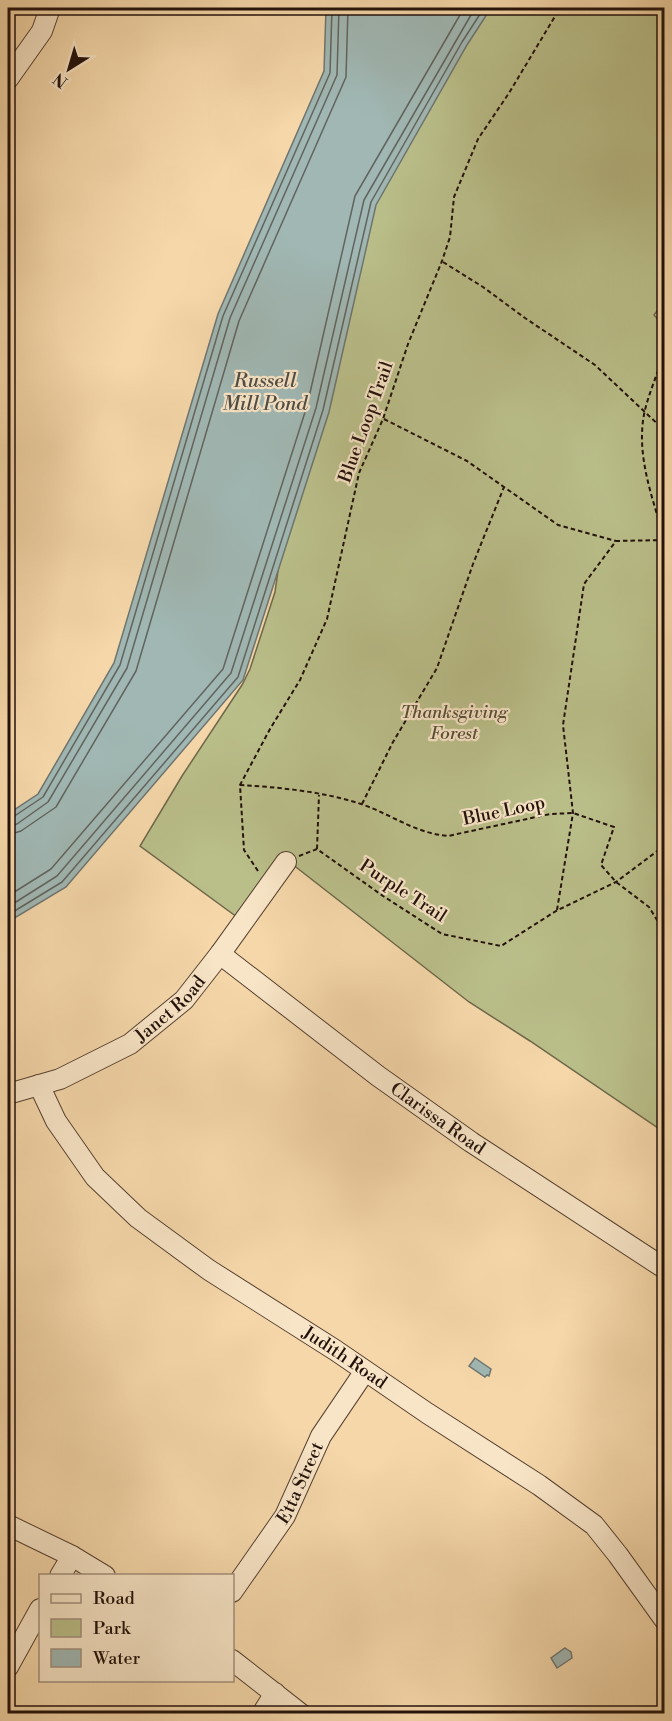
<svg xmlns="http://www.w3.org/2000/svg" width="672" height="1721" font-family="'Libre Bodoni',serif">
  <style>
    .green { fill: #babf8a; stroke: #6e684a; stroke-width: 1.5 }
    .water { fill: #a0b7b3; stroke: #6e7570; stroke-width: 1.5 }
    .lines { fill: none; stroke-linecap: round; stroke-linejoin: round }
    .shore { stroke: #61645f; stroke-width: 1.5 }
    .minor-casing { stroke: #574232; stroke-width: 22 }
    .path { stroke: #22110b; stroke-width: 2; stroke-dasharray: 4.5 3; stroke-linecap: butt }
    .minor { stroke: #f8e5c7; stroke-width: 20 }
    .labels { text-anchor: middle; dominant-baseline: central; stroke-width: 4.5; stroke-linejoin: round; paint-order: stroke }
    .street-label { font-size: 18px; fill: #22110b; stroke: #f8e5c7 }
    .park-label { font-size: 18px; font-style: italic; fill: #574e37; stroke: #f8e5c7 }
    .water-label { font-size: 20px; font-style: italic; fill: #4e4b46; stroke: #f8e5c7 }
  </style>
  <rect width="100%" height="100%" fill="#f5d7a9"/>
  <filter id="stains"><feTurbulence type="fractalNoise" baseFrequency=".00333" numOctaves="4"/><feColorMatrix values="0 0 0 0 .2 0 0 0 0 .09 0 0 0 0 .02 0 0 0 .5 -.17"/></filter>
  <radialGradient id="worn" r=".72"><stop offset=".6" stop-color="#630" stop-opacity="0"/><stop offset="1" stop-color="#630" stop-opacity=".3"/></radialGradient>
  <polygon class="green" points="480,8 664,8 664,302 654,315 664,326 664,1132 530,1041 469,1002 283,857 237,917 140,846 182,776 242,685 250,669 275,592 280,557 359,237 404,132"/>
  <g class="water">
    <polygon points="326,8 491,8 467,45 376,205 329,412 243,680 66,887 8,922 8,814 38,794 114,663 218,314 324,71"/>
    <polygon points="475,1358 491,1369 489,1376 487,1375 485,1377 469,1366"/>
    <polygon points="565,1648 571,1652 572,1658 557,1668 551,1658"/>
  </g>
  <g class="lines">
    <g class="shore">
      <polyline points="8,818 13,817 43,797 120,665 223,316 330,73 332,8"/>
      <polyline points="8,826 17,824 48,802 127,668 230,318 337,75 339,8"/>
      <polyline points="8,835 21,831 56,807 136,671 239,321 346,77 348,8"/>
      <polyline points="8,896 51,869 223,669 307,406 355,196 464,8"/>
      <polyline points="8,907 57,876 231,673 316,408 364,200 475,8"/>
      <polyline points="8,915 62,882 238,677 323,410 371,202 462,42 484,8"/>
    </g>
    <g class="minor-casing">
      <g id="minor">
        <polyline points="8,79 42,31 50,8"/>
        <path id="s1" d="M220 954 378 1076 471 1142 664 1268"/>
        <path id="s2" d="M39 1085 56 1121 95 1177 138 1218 209 1270 335 1350 427 1413 539 1485 594 1525 618 1555 664 1619"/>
        <path id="s3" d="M8 1094 60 1079 130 1044 184 1000 220 954 286 862"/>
        <polyline points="8,1525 72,1556 105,1576"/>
        <polyline points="60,1576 72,1556"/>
        <path id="s4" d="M232 1592 285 1516 321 1436 365 1371"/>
        <polyline points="232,1660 301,1714"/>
        <polyline points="8,1667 40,1609"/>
        <polyline points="262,1714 275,1693"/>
      </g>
    </g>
    <g class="path">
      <polyline points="443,262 483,287 525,318 595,365 664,430"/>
      <path d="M664 348C660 370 650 389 645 410 635 452 652 497 664 537"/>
      <polyline points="384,419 467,461 558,525 616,541"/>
      <path d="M240 785C278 787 325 792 361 804 391 814 414 833 448 836L550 814 573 813 614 827 601 865 616 882 649 907 657 920 664 964"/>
      <polyline points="362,804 393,742 437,668 473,564 504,487"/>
      <polyline points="317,849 319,795"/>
      <polyline points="299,856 317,849 383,896 442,934 501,946 556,911 616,882 664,846"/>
      <polyline points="258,871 244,850 240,785 270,729 300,680 327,619 359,473 383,419 408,344 442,261 450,237 454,197 478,139 509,93 560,8"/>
      <polyline points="557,910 573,813 563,725 584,584 616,541 664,540"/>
    </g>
    <use href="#minor" class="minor"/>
  </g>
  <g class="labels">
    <g class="street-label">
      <text transform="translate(366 422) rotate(-70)">Blue Loop Trail</text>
      <text transform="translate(504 811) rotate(-12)">Blue Loop</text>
      <text transform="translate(403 891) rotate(33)">Purple Trail</text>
      <text stroke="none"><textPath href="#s3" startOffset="186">Janet Road</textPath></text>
      <text stroke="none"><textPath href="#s1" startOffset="273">Clarissa Road</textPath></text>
      <text stroke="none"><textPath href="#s2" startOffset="417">Judith Road</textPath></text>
      <text stroke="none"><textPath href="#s4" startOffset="129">Etta Street</textPath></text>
    </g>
    <g class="park-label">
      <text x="454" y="712">Thanksgiving<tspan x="454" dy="21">Forest</tspan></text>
    </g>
    <g class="water-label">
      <text x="265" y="381">Russell<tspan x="265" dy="23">Mill Pond</tspan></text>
    </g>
  </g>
  <rect width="672" height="1721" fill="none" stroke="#f5d7a9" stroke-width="30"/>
  <rect x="9" y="9" width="654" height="1703" fill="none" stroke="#22110b" stroke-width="3"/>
  <rect x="15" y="15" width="642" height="1691" fill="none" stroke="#22110b" stroke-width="1.5"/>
  <rect x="39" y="1574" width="195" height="108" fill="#f8e5c7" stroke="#a2907c" stroke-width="1.5"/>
  <rect x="51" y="1594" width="30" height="9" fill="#f8e5c7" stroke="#a2907c" stroke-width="1.5"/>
  <text x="93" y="1604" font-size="18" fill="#22110b">Road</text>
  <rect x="51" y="1619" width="30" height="18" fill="#babf8a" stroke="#a2907c" stroke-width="1.5"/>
  <text x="93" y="1634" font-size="18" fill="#22110b">Park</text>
  <rect x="51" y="1649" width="30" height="18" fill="#a0b7b3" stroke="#a2907c" stroke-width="1.5"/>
  <text x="93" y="1664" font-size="18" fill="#22110b">Water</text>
  <g transform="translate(69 69) rotate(217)" stroke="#f8e5c7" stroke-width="4.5" paint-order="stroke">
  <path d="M0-4.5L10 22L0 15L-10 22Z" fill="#22110b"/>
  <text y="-9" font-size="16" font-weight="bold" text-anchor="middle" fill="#22110b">N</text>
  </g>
  <rect width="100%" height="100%" filter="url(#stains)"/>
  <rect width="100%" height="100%" fill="url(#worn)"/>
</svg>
